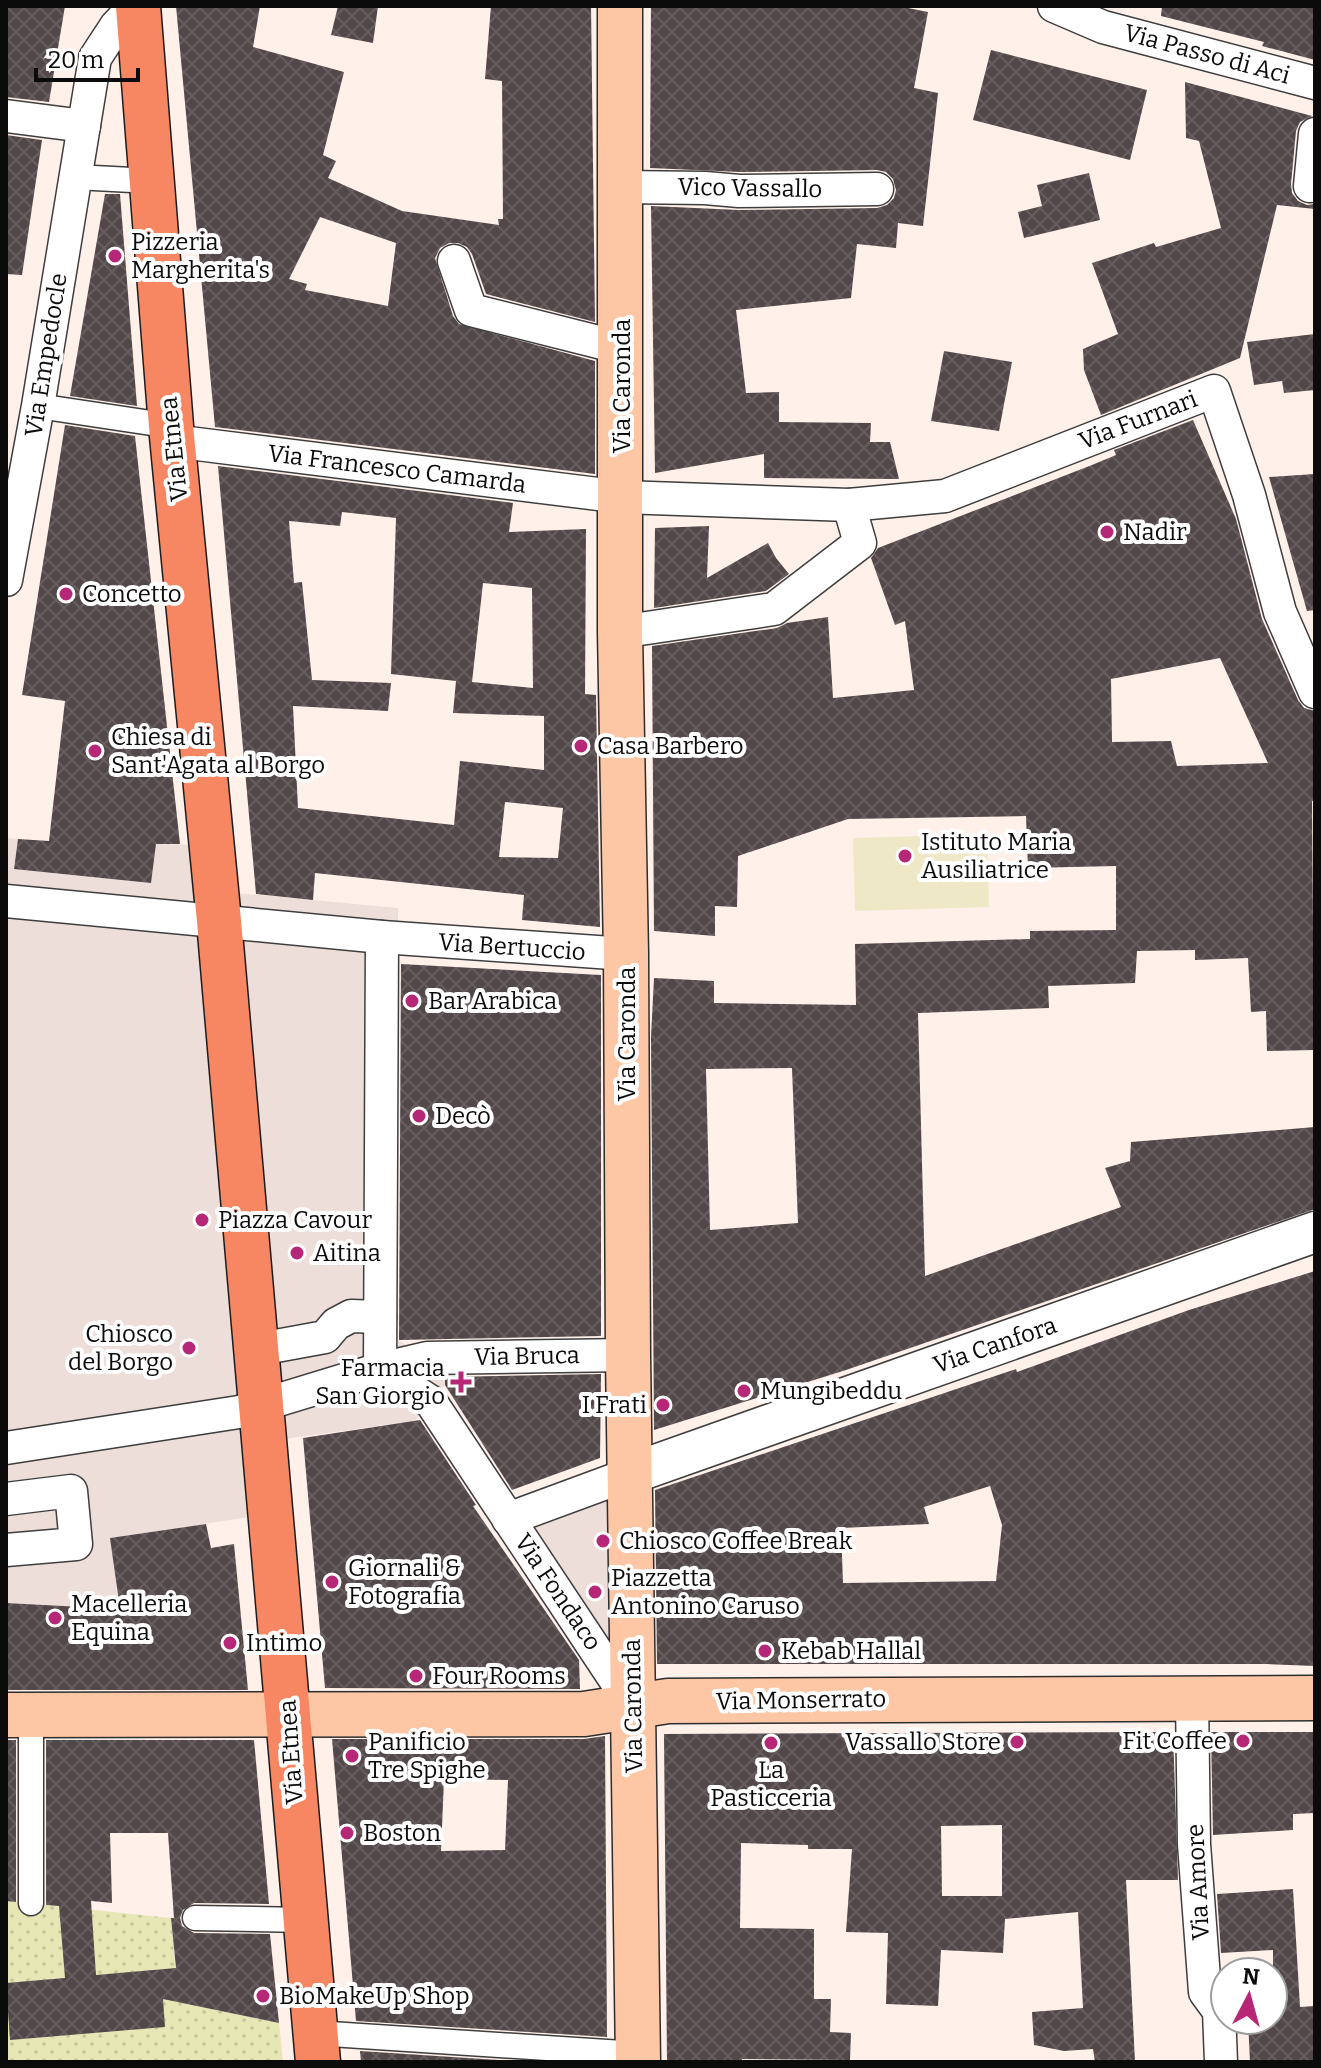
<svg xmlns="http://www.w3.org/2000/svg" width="1321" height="2068" font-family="Bitter,serif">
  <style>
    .park { fill: url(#park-dots) }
    .pitch { fill: #efe8c6 }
    .plaza { fill: #eddeda }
    .building { fill: url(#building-cross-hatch); fill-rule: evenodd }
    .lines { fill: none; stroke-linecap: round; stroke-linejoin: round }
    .pedestrian-casing { stroke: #3e3e3e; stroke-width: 27 }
    .minor-casing { stroke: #3e3e3e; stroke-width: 35 }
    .tertiary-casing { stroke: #3e3e3e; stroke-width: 43 }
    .secondary-casing { stroke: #2d2d2d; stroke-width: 47 }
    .primary-casing { stroke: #1c1c1c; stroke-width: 47 }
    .pedestrian { stroke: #fff; stroke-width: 24 }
    .minor { stroke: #fff; stroke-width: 32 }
    .tertiary { stroke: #fff; stroke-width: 40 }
    .secondary { stroke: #fdc7a6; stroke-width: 44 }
    .primary { stroke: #f68762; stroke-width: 44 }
    .poi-dot { fill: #b72777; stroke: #fff; stroke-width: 3 }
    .labels { text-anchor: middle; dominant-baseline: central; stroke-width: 8; stroke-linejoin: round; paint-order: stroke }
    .street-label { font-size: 24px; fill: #0b0b0b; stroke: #fff }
    .poi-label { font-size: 24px; fill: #0b0b0b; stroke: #fff; text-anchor: start }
  </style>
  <defs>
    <pattern id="park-dots" width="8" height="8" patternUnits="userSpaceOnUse" patternTransform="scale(2)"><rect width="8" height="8" fill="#e7e6b5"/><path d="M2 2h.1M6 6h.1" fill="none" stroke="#c5c49a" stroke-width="1.8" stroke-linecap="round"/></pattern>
    <pattern id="building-cross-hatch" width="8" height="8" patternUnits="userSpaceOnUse" patternTransform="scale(2)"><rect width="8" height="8" fill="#534849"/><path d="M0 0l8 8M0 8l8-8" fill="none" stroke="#675e5f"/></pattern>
  </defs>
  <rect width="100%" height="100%" fill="#fff0e9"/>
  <polygon class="park" points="6,1901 171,1918 178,1997 208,2008 279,2023 283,2062 6,2062"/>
  <polygon class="pitch" points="987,834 989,907 855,911 853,838"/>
  <g class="plaza">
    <polygon points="6,838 18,839 14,868 156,844 211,845 216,891 398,908 398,1340 445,1369 445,1385 414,1421 263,1442 269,1514 111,1538 119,1609 6,1603"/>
    <polygon points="615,1479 633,1706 508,1519"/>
  </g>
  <g class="building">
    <polygon points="6,6 65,6 49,102 6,97"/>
    <path d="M176 6H260L253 47 344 72 323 155 336 161 328 178 402 211 499 225 498 219H503L502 81 485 79 491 6H591L595 322 486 294 472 254 467 247 458 243H449L440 248 435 258 453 316 459 324 595 361V474L215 427ZM320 217 396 243 388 306 305 290 307 284 289 279Z"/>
    <polygon points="338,6 378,6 373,43 331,35"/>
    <polygon points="651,6 898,6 928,12 914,88 938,93 923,226 898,223 896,248 857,244 851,298 736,310 746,393 779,392 779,422 871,423 870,442 890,442 899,479 764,478 764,454 655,473 651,206 739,210 877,208 887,205 894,198 896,190 893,179 886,172 877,170 740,172 650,168"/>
    <polygon points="1162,6 1315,6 1315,60 1262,46 1264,42 1161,16"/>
    <polygon points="991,50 1147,90 1130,160 973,120"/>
    <polygon points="1185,82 1312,116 1300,122 1296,131 1291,184 1292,193 1298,201 1307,205 1315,204 1315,209 1277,205 1240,358 1101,415 1084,370 1083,349 1118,334 1092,263 1154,243 1156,247 1221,228 1199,141 1186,138"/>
    <polygon points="6,135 42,140 22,275 6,274"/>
    <polygon points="1089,173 1100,220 1024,238 1018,212 1042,206 1037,185"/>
    <polygon points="105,194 120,194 137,406 70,396"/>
    <polygon points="1315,334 1315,390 1284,393 1282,381 1254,385 1247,342"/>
    <polygon points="944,351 1012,362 999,431 931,421"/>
    <path d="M1193 420 1236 519 1262 619 1298 700 1304 708 1315 711V800L1312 801 1314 1050 1267 1051 1266 1011 1251 1012 1248 958 1195 960V950L1137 951 1135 983 1048 986 1049 1008 918 1013 925 1276 1121 1207 1105 1168 1130 1161 1131 1142 1315 1127V1209L846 1370 654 1430 651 1037 654 978 714 981V1003L856 1005 855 944 1030 939V931L1116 930V866L1028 868 1026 816 848 819 738 856 737 907 715 906V936L654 931 652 646 777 628 787 623 828 617 833 698 914 690 905 621 895 625 871 558 878 548 1092 465 1116 455 1114 450ZM1220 658 1268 763 1177 766 1171 741 1112 742 1111 679ZM792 1068 798 1223 710 1230 706 1069Z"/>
    <polygon points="65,425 135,436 180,844 156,844 151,883 14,869 18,839 49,841 65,701 22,695"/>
    <path d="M218 466 513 503 509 532 586 529 585 694 596 695 600 927 522 920 524 895 315 873 313 900 256 894ZM342 512 396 518 391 674 456 681 453 713 544 716V770L460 761 454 825 298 808 293 706 388 711 391 683 312 680 302 582 294 583 289 521 340 526ZM483 583 532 588 533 688 472 682ZM505 802 563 808 558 858 499 857Z"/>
    <polygon points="1315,474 1315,610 1307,611 1269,477"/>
    <polygon points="709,526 707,578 768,543 776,558 789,574 766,591 654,608 655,528"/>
    <polygon points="401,964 601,975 601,1336 399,1340"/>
    <path d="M1315 1271V1666L1267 1664H657L655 1490 1016 1369 1017 1372 1189 1310ZM990 1486 1002 1525 996 1581 843 1583 841 1528 929 1524 924 1507Z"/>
    <polygon points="601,1374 600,1458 512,1490 445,1385 445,1377"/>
    <polygon points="420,1420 476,1505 473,1506 579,1660 580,1689 325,1688 303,1438"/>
    <polygon points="206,1524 211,1548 234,1544 248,1690 6,1690 6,1603 120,1609 110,1538"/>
    <path d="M1173 1732 1178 1880H1126L1135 2062H1095L1093 2049 1064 2051 1034 2045 1032 2012 1083 2008 1078 1912 1005 1919 1003 1953 941 1950 938 2006 886 2004 888 1933 846 1932 852 1849H808V1845L741 1843 740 1928 814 1929V1999H831L830 2032 851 2033 850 2060 742 2059V2062H667L664 1734ZM1002 1825V1896H942L941 1826Z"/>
    <polygon points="1211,1732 1315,1732 1315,1813 1293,1814 1293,1830 1213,1835"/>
    <path d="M605 1736 607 2037 356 2021 332 1739H584ZM444 1779 508 1780 505 1850 441 1851Z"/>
    <polygon points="6,1740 16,1740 16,1902 6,1901"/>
    <path d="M46 1740H254L269 1904 194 1903 183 1910 180 1918 182 1926 194 1933 270 1934 279 2023 163 1999 165 2027 10 2040 6 1983 65 1978 59 1906 46 1905ZM110 1833H168L174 1918H171L176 1968 96 1975 91 1901 112 1903Z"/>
    <polygon points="1293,1889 1300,2007 1315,2006 1315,2062 1250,2062 1248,2020 1273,2020 1273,1950 1221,1953 1217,1894"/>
    <polygon points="360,2051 530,2062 361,2062"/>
  </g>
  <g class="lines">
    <g class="pedestrian-casing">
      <g id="pedestrian">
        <polyline points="75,177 151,181"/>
        <polyline points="38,406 171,426"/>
        <polyline points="31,1903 31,1715"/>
        <polyline points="195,1918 304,1920"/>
        <polyline points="315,2033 638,2054"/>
      </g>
    </g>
    <g class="minor-casing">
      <g id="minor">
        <polyline points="1054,6 1103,27 1315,83"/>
        <polyline points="6,116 84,126"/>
        <polyline points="1310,186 1315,134"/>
        <polyline points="622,187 705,188 739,191 877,189"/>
        <polyline points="454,261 471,310 622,348"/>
        <polyline points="173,441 622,497 849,505 945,496 1214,391 1249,495 1280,612 1315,692"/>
        <polyline points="6,580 38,406 95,58 116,26 135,6"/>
        <polyline points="620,632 774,609 860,543 849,505"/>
        <polyline points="6,901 382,937 626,954"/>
        <polyline points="254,1350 325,1337 336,1324 351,1316 380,1317"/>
        <polyline points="380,1369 382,937"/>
        <polyline points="380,1369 431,1402 632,1705"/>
        <polyline points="6,1448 239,1412 380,1369 427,1358 628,1355"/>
        <polyline points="6,1499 71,1491 76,1544 6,1550"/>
        <polyline points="508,1519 630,1474"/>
        <polyline points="1192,1698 1194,1844 1205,1992 1219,2011 1221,2062"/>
      </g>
    </g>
    <g class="tertiary-casing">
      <polyline id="tertiary" points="630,1474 1315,1232"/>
    </g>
    <g class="secondary-casing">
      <g id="secondary">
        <polyline points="620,6 620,632 626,954 628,1355 638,2062"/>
        <polyline points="6,1715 584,1714 668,1701 1315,1698"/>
      </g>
    </g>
    <g class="primary-casing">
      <polyline id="primary" points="138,6 171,426 219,921 318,2062"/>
    </g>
    <use href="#pedestrian" class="pedestrian"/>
    <use href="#minor" class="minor"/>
    <use href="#tertiary" class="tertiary"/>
    <use href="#secondary" class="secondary"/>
    <use href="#primary" class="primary"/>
  </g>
  <g class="poi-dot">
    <circle cx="115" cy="256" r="8"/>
    <circle cx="1107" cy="532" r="8"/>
    <circle cx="66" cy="594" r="8"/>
    <circle cx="581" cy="746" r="8"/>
    <circle cx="95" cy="751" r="8"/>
    <circle cx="905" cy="856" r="8"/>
    <circle cx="412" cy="1001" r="8"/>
    <circle cx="419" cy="1116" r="8"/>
    <circle cx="202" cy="1220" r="8"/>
    <circle cx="297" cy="1253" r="8"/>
    <circle cx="189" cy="1348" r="8"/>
    <path d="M457 1370h8v8h8v8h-8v8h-8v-8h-8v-8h8z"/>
    <circle cx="744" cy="1391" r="8"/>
    <circle cx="663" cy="1405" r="8"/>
    <circle cx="603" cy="1541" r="8"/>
    <circle cx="332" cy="1582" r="8"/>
    <circle cx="595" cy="1592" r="8"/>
    <circle cx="55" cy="1618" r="8"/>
    <circle cx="230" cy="1643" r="8"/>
    <circle cx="765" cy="1651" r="8"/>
    <circle cx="416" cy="1676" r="8"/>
    <circle cx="1243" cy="1741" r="8"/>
    <circle cx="1017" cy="1742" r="8"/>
    <circle cx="771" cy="1743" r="8"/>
    <circle cx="352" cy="1756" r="8"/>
    <circle cx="347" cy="1833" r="8"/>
    <circle cx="263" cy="1996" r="8"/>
  </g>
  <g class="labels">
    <g class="street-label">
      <text transform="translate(1207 54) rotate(15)">Via Passo di Aci</text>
      <text transform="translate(750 188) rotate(1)">Vico Vassallo</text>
      <text transform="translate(46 355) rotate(-81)">Via Empedocle</text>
      <text transform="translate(622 386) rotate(-90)">Via Caronda</text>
      <text transform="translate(1138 420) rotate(-21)">Via Furnari</text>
      <text transform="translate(174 449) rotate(-96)">Via Etnea</text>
      <text transform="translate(397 469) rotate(7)">Via Francesco Camarda</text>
      <text transform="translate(512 947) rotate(4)">Via Bertuccio</text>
      <text transform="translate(627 1034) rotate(-90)">Via Caronda</text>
      <text transform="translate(995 1345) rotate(-19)">Via Canfora</text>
      <text transform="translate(527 1356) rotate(-1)">Via Bruca</text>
      <text transform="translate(558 1592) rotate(56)">Via Fondaco</text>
      <text transform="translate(801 1700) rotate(-1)">Via Monserrato</text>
      <text transform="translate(633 1706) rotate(-91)">Via Caronda</text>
      <text transform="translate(291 1752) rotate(-94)">Via Etnea</text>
      <text transform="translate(1198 1882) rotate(-93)">Via Amore</text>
    </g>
    <g class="poi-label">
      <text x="131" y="242">Pizzeria<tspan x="131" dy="28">Margherita's</tspan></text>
      <text x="1123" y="532">Nadir</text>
      <text x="82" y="594">Concetto</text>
      <text x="111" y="737">Chiesa di<tspan x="111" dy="28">Sant'Agata al Borgo</tspan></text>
      <text x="597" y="746">Casa Barbero</text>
      <text x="921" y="842">Istituto Maria<tspan x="921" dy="28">Ausiliatrice</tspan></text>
      <text x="428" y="1001">Bar Arabica</text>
      <text x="435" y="1116">Decò</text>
      <text x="218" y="1220">Piazza Cavour</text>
      <text x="313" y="1253">Aitina</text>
      <text x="173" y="1334" text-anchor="end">Chiosco<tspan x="173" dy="28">del Borgo</tspan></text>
      <text x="445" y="1368" text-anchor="end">Farmacia<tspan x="445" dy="28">San Giorgio</tspan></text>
      <text x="760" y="1391">Mungibeddu</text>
      <text x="647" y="1405" text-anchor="end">I Frati</text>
      <text x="619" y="1541">Chiosco Coffee Break</text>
      <text x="348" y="1568">Giornali &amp;<tspan x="348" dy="28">Fotografia</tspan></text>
      <text x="611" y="1578">Piazzetta<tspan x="611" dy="28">Antonino Caruso</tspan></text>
      <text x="71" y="1604">Macelleria<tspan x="71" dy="28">Equina</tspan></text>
      <text x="246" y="1643">Intimo</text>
      <text x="781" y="1651">Kebab Hallal</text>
      <text x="432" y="1676">Four Rooms</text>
      <text x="1227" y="1741" text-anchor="end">Fit Coffee</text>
      <text x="368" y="1742">Panificio<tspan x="368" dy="28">Tre Spighe</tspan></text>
      <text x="1001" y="1742" text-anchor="end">Vassallo Store</text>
      <text x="771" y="1770" text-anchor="middle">La<tspan x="771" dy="28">Pasticceria</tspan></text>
      <text x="363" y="1833">Boston</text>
      <text x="279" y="1996">BioMakeUp Shop</text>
    </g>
  </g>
  <rect width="1321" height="2068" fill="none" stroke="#0b0b0b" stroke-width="16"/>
  <g transform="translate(1249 1996) rotate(6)"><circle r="38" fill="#ffffff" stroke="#9d9d9d" stroke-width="2"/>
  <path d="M0-6L14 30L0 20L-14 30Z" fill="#b72777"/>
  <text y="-12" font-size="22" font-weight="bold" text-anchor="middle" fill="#0b0b0b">N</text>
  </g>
  <path d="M36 68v12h102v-12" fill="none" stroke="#0b0b0b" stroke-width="4"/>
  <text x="48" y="68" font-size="24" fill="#0b0b0b" stroke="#ffffff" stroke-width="6" paint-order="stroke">20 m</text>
</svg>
